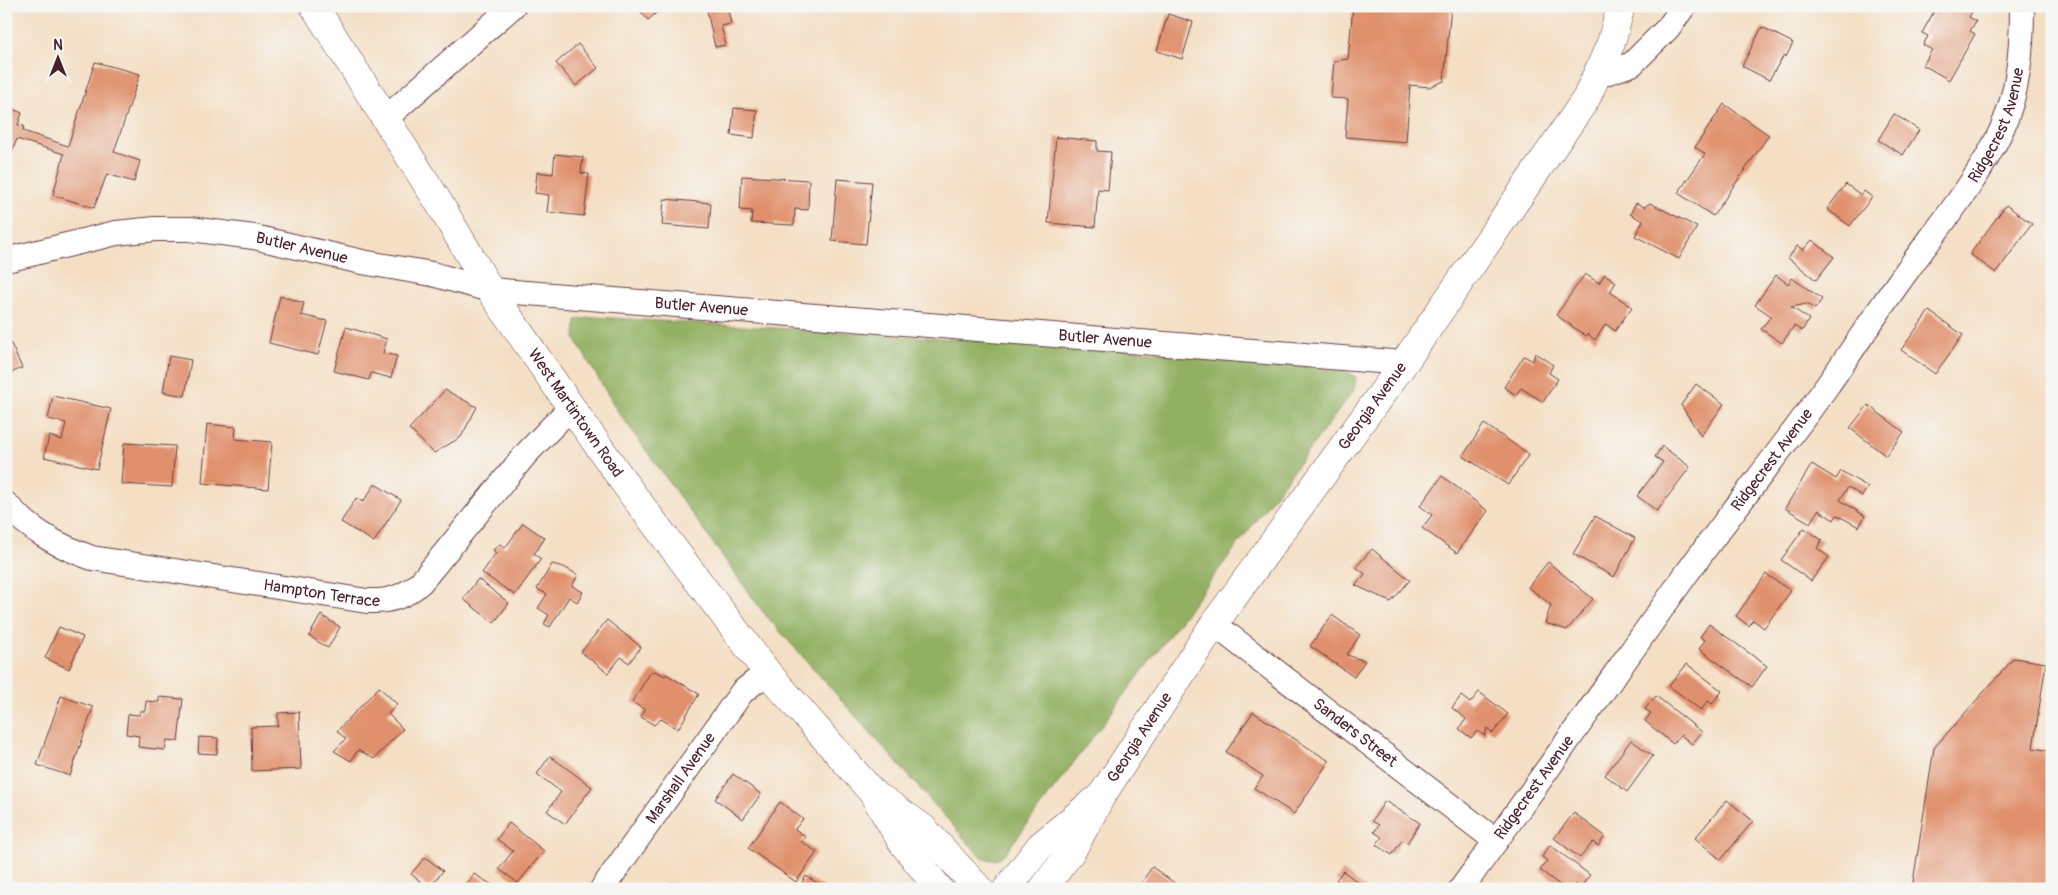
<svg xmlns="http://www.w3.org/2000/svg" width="2058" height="895" font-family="Pangolin,sans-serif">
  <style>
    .forest { fill: #92b062; stroke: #6e6846 }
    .building { fill: #e0906c }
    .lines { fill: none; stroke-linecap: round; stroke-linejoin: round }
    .minor-casing { stroke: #643c42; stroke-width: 26 }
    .major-casing { stroke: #643c42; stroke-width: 29 }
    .minor { stroke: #fff; stroke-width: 24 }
    .major { stroke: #fff; stroke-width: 28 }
    .labels { text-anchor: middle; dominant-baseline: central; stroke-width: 4; stroke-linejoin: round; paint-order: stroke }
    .street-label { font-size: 16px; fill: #4a1f2b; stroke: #f6f6f2 }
  </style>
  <rect width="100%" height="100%" fill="#f6f6f2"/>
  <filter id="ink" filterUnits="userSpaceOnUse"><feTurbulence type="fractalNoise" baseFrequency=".02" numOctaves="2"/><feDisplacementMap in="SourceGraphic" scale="10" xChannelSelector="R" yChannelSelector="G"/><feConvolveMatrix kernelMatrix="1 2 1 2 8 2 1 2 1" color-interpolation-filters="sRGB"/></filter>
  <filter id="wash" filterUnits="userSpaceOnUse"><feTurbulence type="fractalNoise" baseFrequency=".0096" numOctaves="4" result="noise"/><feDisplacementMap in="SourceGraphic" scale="20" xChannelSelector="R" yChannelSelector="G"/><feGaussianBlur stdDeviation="1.12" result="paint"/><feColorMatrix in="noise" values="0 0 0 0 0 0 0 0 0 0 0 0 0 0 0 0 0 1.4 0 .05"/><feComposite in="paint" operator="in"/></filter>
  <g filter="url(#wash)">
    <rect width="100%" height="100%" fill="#f4dfc4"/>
    <path class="forest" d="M595 317 1214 355 1345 371 1356 377 1354 390 1007 851C998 861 993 862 981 857L762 611 617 410 575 339 576 320Z"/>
    <g id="blocks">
      <g class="building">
        <polygon points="636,6 664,6 648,20"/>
        <polygon points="706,6 727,6 731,24 721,26 726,45 715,47"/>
        <polygon points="1353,6 1451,6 1444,81 1429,87 1410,85 1406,142 1345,137 1348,99 1331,98 1334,61 1348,59"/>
        <polygon points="1937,6 1968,6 1974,9 1969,17 1976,21 1970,31 1975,34 1949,80 1923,65 1932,50 1923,45 1928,36 1922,33"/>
        <polygon points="1168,14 1193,22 1182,59 1157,51"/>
        <polygon points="1762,27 1793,43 1786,57 1784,55 1769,80 1742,66"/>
        <polygon points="578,44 598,68 576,86 556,63"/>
        <polygon points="95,62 140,74 114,152 140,161 134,182 107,174 94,208 53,195 64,154 17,139 6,166 6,106 22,113 18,125 24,126 23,131 68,146"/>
        <polygon points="1724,104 1769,135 1713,216 1678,193 1705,154 1695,147"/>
        <polygon points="734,108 757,110 754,138 731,135"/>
        <polygon points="1894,114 1919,130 1903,155 1878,140"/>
        <polygon points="1056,137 1097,141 1097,151 1111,152 1108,190 1098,189 1095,227 1048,223"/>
        <polygon points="555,154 583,157 581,173 589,174 584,216 547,212 549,195 535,193 537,172 553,174"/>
        <polygon points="742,176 809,180 808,210 795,209 794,225 751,223 752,211 740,210"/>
        <polygon points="837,179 872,182 866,244 832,241"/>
        <polygon points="1846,184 1861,195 1864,191 1872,197 1850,226 1827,209"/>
        <polygon points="664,199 711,203 709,229 662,225"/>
        <polygon points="1636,203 1644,207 1650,203 1697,227 1679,259 1635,236 1643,221 1630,214"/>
        <polygon points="2006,205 2032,224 1996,273 1970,254"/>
        <polygon points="1812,240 1834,257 1816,280 1788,258 1797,246 1803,250"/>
        <polygon points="1585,274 1599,283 1605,274 1616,282 1610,292 1632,307 1615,331 1606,324 1595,340 1588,334 1586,336 1556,315"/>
        <polygon points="1776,275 1788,284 1792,278 1822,299 1815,309 1807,304 1791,307 1809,319 1802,331 1794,326 1782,343 1761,329 1771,316 1755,305"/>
        <polygon points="280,296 304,303 301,315 327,321 318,355 269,343"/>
        <polygon points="1929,311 1963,335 1935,374 1901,350"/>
        <polygon points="346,327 387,339 383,353 397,356 391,378 371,373 369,380 334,371"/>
        <polygon points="6,333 22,368 6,375"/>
        <polygon points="1535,353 1553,365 1549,373 1558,379 1543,402 1521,388 1516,395 1504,387 1524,356 1533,361"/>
        <polygon points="169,356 191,360 185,396 163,392"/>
        <polygon points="1696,384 1724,404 1701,436 1681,405"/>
        <polygon points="445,390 477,407 461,437 434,453 409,429"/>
        <polygon points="53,396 111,409 97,469 44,457 49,436 62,440 66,423 48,419"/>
        <polygon points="1868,405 1904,432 1886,456 1850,428"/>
        <polygon points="207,424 236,427 235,439 272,442 268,489 202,483"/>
        <polygon points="1484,424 1529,454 1508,485 1463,456"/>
        <polygon points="124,443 175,446 172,487 121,484"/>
        <polygon points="1662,446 1690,467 1657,511 1637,496 1663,462 1655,457"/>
        <polygon points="1812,464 1836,479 1841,471 1868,487 1862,496 1848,487 1840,500 1865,516 1859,527 1837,515 1834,520 1818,510 1810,523 1785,508"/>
        <polygon points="1442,476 1488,511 1457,553 1422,528 1432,515 1420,506"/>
        <polygon points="375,484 401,500 374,542 341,522 356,498 363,502"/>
        <polygon points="1595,516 1635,538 1614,577 1573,554"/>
        <polygon points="523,523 545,538 534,554 541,559 515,595 482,573 496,553 493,550 500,544 505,548"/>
        <polygon points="1804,528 1822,540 1817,548 1829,557 1811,581 1781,560"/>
        <polygon points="1372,549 1410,580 1391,602 1355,585 1365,574 1356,567"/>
        <polygon points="1548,562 1593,599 1567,630 1545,623 1551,605 1528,587"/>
        <polygon points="552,564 564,567 578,575 572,586 583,592 577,602 569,597 550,627 544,624 549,615 538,608 547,594 537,589"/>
        <polygon points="1766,574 1791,591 1764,628 1753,620 1749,626 1736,616"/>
        <polygon points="478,579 509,603 494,623 463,599"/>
        <polygon points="321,615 340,627 328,648 309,636"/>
        <polygon points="1332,615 1360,635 1347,655 1365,661 1354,677 1310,646"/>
        <polygon points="607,620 641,647 629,663 621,657 608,673 581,652"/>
        <polygon points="1709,624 1767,666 1752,687 1699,649 1705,640 1700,637"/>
        <polygon points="59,627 83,637 69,669 45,658"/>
        <polygon points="2014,658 2046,663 2033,748 2052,751 2052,889 1912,889 1934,748"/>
        <polygon points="1687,664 1722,691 1712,704 1708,701 1701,710 1669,686"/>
        <polygon points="655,671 665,676 666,674 699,694 678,729 661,719 654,725 641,717 645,710 632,702 651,672"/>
        <polygon points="379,687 397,704 388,714 403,729 374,759 358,750 351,761 334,751 346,739 337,731"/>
        <polygon points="1479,692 1508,714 1493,733 1487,728 1485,736 1477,731 1471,738 1459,729 1466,719 1452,708 1461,696 1470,703"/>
        <polygon points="61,696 93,707 70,776 37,765"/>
        <polygon points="1656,696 1702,732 1692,744 1681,735 1673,744 1645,721 1651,713 1645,709"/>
        <polygon points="159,697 183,699 178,741 167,740 165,750 138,747 139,736 126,734 128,714 140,715 140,711 145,711 146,701 159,702"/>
        <polygon points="299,712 301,769 252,771 251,727 278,726 278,713"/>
        <polygon points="1253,712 1329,761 1294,814 1254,788 1263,776 1226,752"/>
        <polygon points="199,737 218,738 217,754 198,753"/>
        <polygon points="1631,740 1653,756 1627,792 1605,775"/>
        <polygon points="550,756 592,787 565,824 547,811 561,792 537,774"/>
        <polygon points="733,774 761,794 743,819 715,799"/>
        <polygon points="1727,800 1753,821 1721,860 1695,838"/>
        <polygon points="1385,801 1420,823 1407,843 1402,840 1392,855 1376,845 1382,837 1374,832 1379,825 1372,821"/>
        <polygon points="780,802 803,819 795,829 806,837 801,841 817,852 796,882 748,848"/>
        <polygon points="1574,813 1605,836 1598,846 1593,842 1580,858 1554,838"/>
        <polygon points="509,823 544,851 518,883 499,869 513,851 497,839"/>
        <polygon points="1550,845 1590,875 1580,888 1575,884 1571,889 1565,889 1540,870 1547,861 1542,857"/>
        <polygon points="425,857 443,871 429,888 411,874"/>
        <polygon points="1152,867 1183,889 1137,889"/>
        <polygon points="1343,871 1367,889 1338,889 1342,884 1336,880"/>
        <polygon points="474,874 499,889 464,889"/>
        <polygon points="806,876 827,889 798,889"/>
        <polygon points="672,882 684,889 668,889"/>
      </g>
    </g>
  </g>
  <g filter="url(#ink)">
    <use href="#blocks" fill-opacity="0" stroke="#643c42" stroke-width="1"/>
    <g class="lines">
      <g class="minor-casing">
        <g id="minor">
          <polyline points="1597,76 1632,64 1668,28 1684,6"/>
          <polyline points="386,118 513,6"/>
          <path id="s1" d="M6 260 116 233 156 229H190L254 237 362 262 432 274 490 290 1404 363"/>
          <path id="s2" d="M6 504C31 531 58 546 92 558L367 601C389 602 405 597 421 582L525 455 571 407"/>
          <path id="s3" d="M1214 624 1496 841"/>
          <path id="s4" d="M602 889 742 692 767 672"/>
          <path id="s5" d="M1461 889C1538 784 1612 678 1687 573 1733 510 1782 449 1827 386 1854 348 1879 309 1906 272 1939 226 1977 182 2001 131 2019 91 2022 49 2022 6"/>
        </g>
      </g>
      <g class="major-casing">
        <g id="major">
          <path id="s6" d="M314 6 439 203 490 290 571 407 633 495 767 672 872 792 902 842 939 889"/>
          <polyline points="882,799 923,828 979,889"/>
          <polyline points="1007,889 1040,846 1093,802"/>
          <path id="s7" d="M1043 889 1073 849 1102 795 1214 624 1404 363 1586 99 1611 43 1621 6"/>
        </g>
      </g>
      <use href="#minor" class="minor"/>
      <use href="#major" class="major"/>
    </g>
  </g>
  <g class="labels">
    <g class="street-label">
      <text stroke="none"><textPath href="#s5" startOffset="935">Ridgecrest Avenue</textPath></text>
      <text stroke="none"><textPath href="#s1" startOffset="301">Butler Avenue</textPath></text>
      <text stroke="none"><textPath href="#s1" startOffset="706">Butler Avenue</textPath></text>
      <text stroke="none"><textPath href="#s1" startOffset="1111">Butler Avenue</textPath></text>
      <text stroke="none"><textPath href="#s7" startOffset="585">Georgia Avenue</textPath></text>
      <text stroke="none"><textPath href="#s6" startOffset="484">West Martintown Road</textPath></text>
      <text stroke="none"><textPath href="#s5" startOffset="530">Ridgecrest Avenue</textPath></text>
      <text stroke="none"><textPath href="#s2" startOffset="335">Hampton Terrace</textPath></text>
      <text stroke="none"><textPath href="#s3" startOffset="178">Sanders Street</textPath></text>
      <text stroke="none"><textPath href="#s7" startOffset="180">Georgia Avenue</textPath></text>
      <text stroke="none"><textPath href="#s4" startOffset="136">Marshall Avenue</textPath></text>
      <text stroke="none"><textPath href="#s5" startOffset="125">Ridgecrest Avenue</textPath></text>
    </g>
  </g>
  <rect width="2058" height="895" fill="none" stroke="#f6f6f2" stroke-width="25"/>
  <g transform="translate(58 58)" stroke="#f6f6f2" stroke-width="4" paint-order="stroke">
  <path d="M0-4L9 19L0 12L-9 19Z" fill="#4a1f2b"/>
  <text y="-8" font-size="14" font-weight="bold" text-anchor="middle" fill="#4a1f2b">N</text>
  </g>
</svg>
